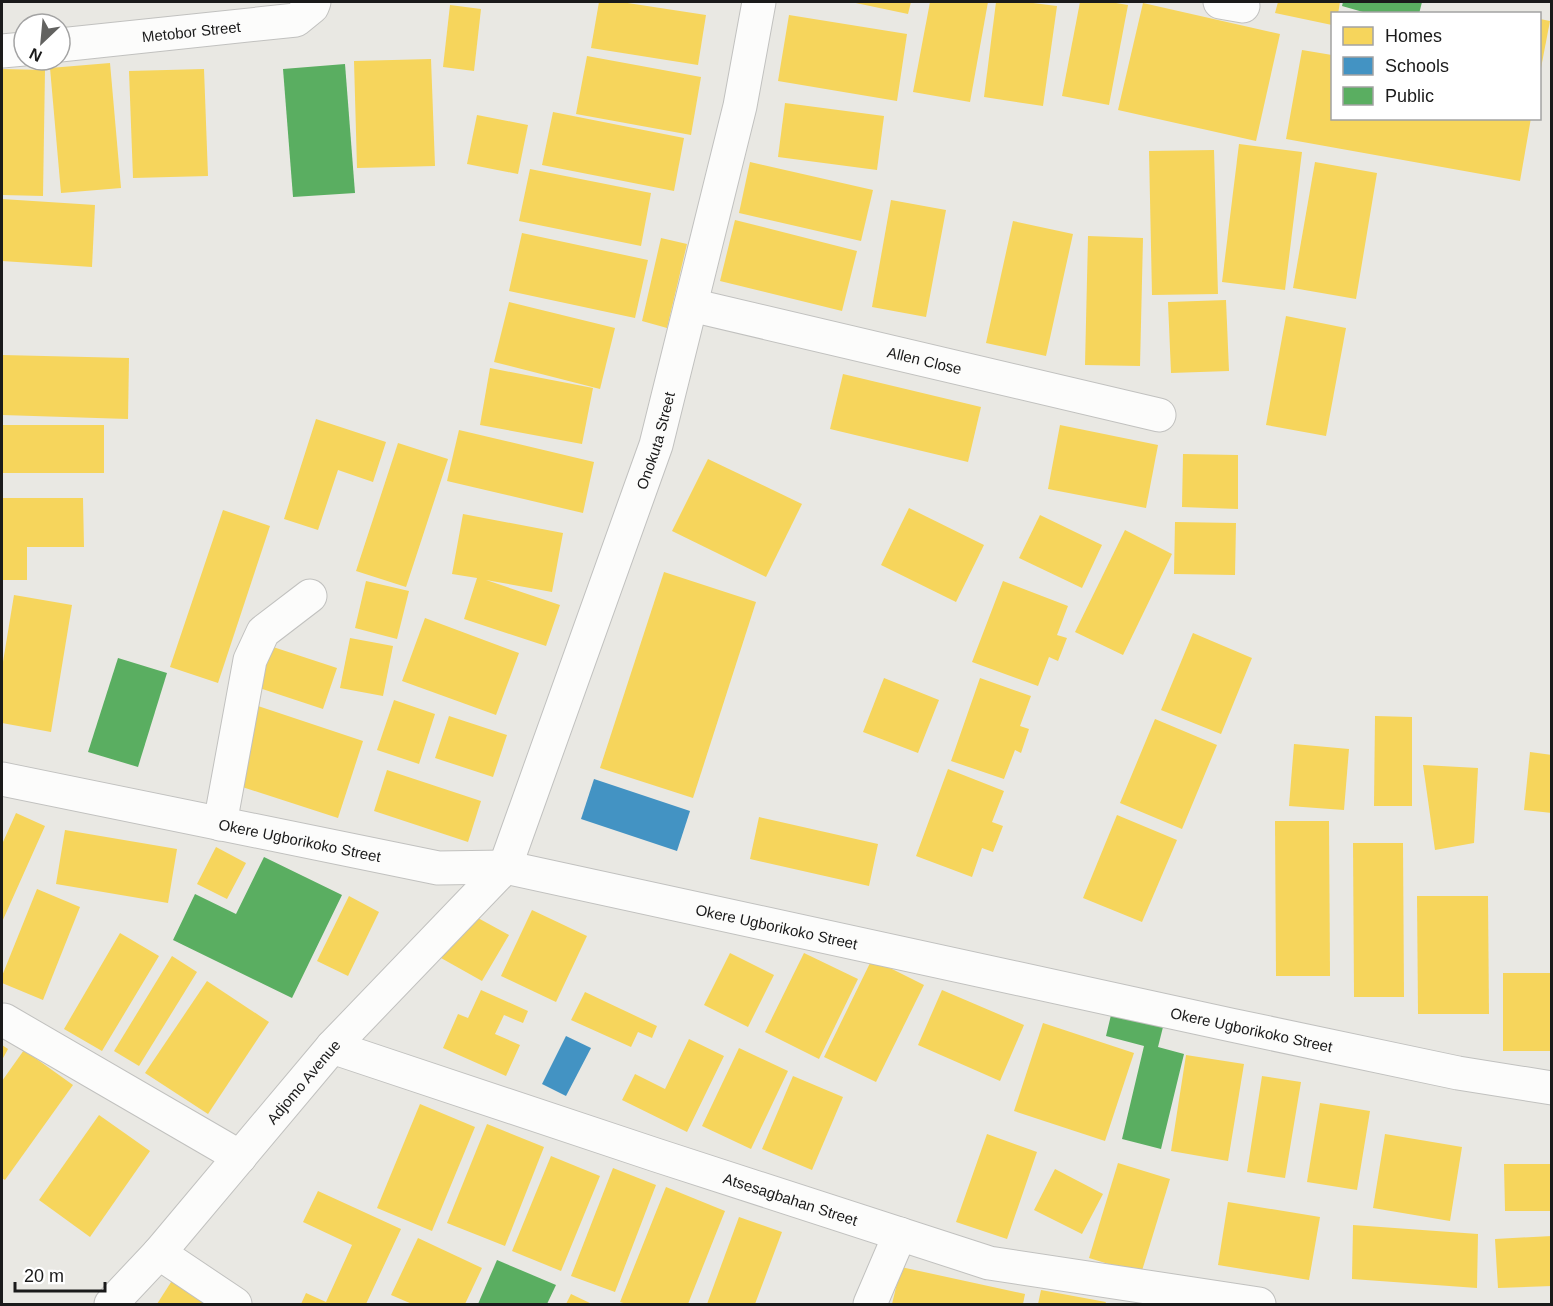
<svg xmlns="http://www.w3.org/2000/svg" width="1553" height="1306" font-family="Arial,sans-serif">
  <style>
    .homes { fill: #f6d55c }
    .schools { fill: #4393c3 }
    .public { fill: #5aae61 }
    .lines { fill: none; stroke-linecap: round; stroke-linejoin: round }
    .minor-casing { stroke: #c1c1bf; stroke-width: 35 }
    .minor { stroke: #fcfcfb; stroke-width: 33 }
    .labels { text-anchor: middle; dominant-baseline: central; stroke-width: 6; stroke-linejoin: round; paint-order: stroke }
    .street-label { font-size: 15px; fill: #1a1a1a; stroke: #fff }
  </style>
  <rect width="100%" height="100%" fill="#e9e8e3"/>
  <g class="homes">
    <polygon points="599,2 621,2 706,15 698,65 591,48"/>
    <polygon points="851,2 911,2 908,14"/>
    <polygon points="930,2 988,2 970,102 913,92"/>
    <polygon points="996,2 1025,2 1057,6 1043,106 984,97"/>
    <polygon points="1080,2 1110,2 1128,5 1109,105 1062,96"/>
    <polygon points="1278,2 1340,2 1338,14 1332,14 1332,25 1275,13"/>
    <polygon points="1143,3 1280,34 1256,141 1118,110"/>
    <polygon points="450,5 481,9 474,71 443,67"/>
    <polygon points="789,15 907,34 897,101 778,81"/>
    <polygon points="1540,19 1550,21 1541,68 1540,68"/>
    <polygon points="1302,50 1332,55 1332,118 1531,118 1520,181 1286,139"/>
    <polygon points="587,56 701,77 691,135 576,114"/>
    <polygon points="431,59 435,166 357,168 354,61"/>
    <polygon points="110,63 121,188 61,193 50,68"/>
    <polygon points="2,69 45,70 43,196 2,195"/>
    <polygon points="204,69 208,176 133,178 129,71"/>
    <polygon points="785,103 884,116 877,170 778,157"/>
    <polygon points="553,112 684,138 674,191 542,165"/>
    <polygon points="477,115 528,125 518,174 467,164"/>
    <polygon points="1239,144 1302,152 1285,290 1222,282"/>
    <polygon points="1214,150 1218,294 1152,295 1149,151"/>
    <polygon points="750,162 873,190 861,241 739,213"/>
    <polygon points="1315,162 1377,173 1356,299 1293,288"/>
    <polygon points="530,169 651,193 641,246 519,221"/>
    <polygon points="2,199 95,205 92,267 2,261"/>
    <polygon points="891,200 946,210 926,317 872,307"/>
    <polygon points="735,220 857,251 842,311 720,281"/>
    <polygon points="1013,221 1073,234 1046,356 986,343"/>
    <polygon points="522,233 648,260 635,318 509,291"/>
    <polygon points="1088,236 1143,238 1140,366 1085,365"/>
    <polygon points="661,238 687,244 667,328 642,321"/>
    <polygon points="1226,300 1229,371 1171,373 1168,302"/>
    <polygon points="509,302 615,328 600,389 494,362"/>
    <polygon points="1286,316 1346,328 1326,436 1266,425"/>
    <polygon points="2,355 129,358 128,419 2,415"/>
    <polygon points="490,368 593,388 582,444 480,425"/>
    <polygon points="843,374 981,407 968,462 830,429"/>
    <polygon points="316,419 386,442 373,482 338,470 318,530 284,519"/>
    <rect x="2" y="425" width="102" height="48"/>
    <polygon points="1060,425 1158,445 1146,508 1048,489"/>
    <polygon points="459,430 594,462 583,513 447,481"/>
    <polygon points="398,443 448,459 406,587 356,571"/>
    <polygon points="1183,454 1238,455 1238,509 1182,507"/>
    <polygon points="708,459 802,504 766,577 672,531"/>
    <polygon points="2,498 83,498 84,547 27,547 27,580 2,580"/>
    <polygon points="909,508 984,545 956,602 881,565"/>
    <polygon points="223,510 270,526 218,683 170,667"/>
    <polygon points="463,514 563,533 552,592 486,580 560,605 546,646 464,619 477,578 452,574"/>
    <polygon points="1040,515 1102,545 1082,588 1019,558"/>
    <polygon points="1175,522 1236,523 1235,575 1174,574"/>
    <polygon points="1125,530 1172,554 1123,655 1075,632"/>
    <polygon points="664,572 756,602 693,798 600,768"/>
    <polygon points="366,581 409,591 397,639 355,628"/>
    <polygon points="1003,581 1068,606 1057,635 1067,638 1058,661 1049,657 1038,686 972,662"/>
    <polygon points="14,595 72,605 51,732 2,723 2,668"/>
    <polygon points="425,618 519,653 496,715 402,681"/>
    <polygon points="1193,633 1252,658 1221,734 1161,710"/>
    <polygon points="350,638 393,646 383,696 340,688"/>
    <polygon points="264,644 337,668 323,709 250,685"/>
    <polygon points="884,678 939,700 918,753 863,732"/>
    <polygon points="980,678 1031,696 1020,726 1029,729 1021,753 1015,750 1004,779 951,761"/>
    <polygon points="394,700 435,714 419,764 377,750"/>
    <polygon points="255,705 363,741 338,818 230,783"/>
    <polygon points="449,716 507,735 493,777 435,758"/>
    <polygon points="1375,716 1412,717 1412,806 1374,806"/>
    <polygon points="1155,719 1217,745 1182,829 1120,803"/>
    <polygon points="1294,744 1349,749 1344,810 1289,806"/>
    <polygon points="1530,752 1552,755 1552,813 1524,810"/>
    <polygon points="1423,765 1478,768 1474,843 1435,850"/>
    <polygon points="948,769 1004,791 992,822 1003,826 993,852 982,848 972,877 916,856"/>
    <polygon points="387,770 481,801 468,842 374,811"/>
    <polygon points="16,813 45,826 2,922 2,841 3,842"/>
    <polygon points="1117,815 1177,840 1142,922 1083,898"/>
    <polygon points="759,817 878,844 869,886 750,859"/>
    <polygon points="1275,821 1329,821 1330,976 1276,976"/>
    <polygon points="65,830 177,849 168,903 56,884"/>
    <polygon points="1353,843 1403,843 1404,997 1354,997"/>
    <polygon points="216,847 246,863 227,899 197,884"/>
    <polygon points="37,889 80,907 43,1000 2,983 2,976"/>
    <polygon points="349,896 379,912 348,976 317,961"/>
    <polygon points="1417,896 1488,896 1489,1014 1418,1014"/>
    <polygon points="532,910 587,936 556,1002 501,976"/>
    <polygon points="467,912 509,935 482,981 441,958"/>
    <polygon points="120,933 159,956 102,1051 64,1029"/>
    <polygon points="730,953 774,975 748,1027 704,1005"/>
    <polygon points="804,953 858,979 819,1059 765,1032"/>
    <polygon points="172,956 197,972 139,1066 114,1051"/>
    <polygon points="872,959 924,985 876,1082 824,1057"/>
    <rect x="1503" y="973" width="49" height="78"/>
    <polygon points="207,981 269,1022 208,1114 145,1073"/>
    <polygon points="481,990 528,1011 523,1023 504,1015 495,1034 520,1045 506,1076 443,1048 458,1014 468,1018"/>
    <polygon points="942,990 1024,1025 1000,1081 918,1045"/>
    <polygon points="585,992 657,1026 652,1038 638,1032 631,1047 571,1020"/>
    <polygon points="1043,1023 1134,1053 1105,1141 1014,1111"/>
    <polygon points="689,1039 724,1056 687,1132 622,1100 635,1074 665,1089"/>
    <polygon points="2,1045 8,1049 2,1060"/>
    <polygon points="739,1048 788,1071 751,1149 702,1126"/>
    <polygon points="24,1050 73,1085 5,1180 2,1178 2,1081"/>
    <polygon points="1186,1055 1244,1064 1228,1161 1171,1151"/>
    <polygon points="793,1076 843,1097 812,1170 762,1149"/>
    <polygon points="1262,1076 1301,1082 1285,1178 1247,1172"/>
    <polygon points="1320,1103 1370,1111 1357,1190 1307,1182"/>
    <polygon points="420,1104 475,1127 432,1231 377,1208"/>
    <polygon points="99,1115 150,1151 90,1237 39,1200"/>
    <polygon points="487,1124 544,1147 505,1246 447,1223"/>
    <polygon points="987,1134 1037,1152 1007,1239 956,1222"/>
    <polygon points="1385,1134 1462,1147 1450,1221 1373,1208"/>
    <polygon points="551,1156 600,1176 561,1271 512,1251"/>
    <polygon points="1118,1163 1170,1179 1141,1274 1089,1258"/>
    <polygon points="1504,1164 1552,1164 1552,1211 1505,1211"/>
    <polygon points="613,1168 656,1185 615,1292 571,1276"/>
    <polygon points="1055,1169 1103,1194 1082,1234 1034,1210"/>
    <polygon points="666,1187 725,1211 688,1304 627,1304 620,1302"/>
    <polygon points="318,1191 401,1229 366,1304 301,1304 306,1293 326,1302 352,1245 303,1222"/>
    <polygon points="1228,1202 1320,1217 1309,1280 1218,1265"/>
    <polygon points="739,1217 782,1232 755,1304 707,1304"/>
    <polygon points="1353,1225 1478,1234 1477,1288 1352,1279"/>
    <polygon points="1552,1236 1552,1286 1498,1288 1495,1239"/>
    <polygon points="418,1238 482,1268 465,1304 412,1304 391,1295"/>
    <polygon points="901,1267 1025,1294 1023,1304 892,1304"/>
    <polygon points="173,1279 212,1304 157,1304"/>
    <polygon points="1041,1290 1106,1302 1105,1304 1038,1304"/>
    <polygon points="571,1294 592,1304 566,1304"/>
  </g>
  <g class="schools">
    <polygon points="594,779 690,811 677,851 581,819"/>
    <polygon points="566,1036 591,1048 566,1096 542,1084"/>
  </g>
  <g class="public">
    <polygon points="1343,2 1422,2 1419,14 1370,14 1342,6"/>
    <polygon points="345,64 355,193 293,197 283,69"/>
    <polygon points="118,658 167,673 138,767 88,752"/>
    <polygon points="264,857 342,895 292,998 173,940 195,894 236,914"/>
    <polygon points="1111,1015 1163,1027 1158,1047 1184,1054 1161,1149 1122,1139 1144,1046 1106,1036"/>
    <polygon points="497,1260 556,1285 547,1304 478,1304"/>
  </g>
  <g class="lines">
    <g class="minor-casing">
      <g id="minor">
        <polyline points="1220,2 1243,6"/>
        <path id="s1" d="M60 45 296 20 312 7 314 2"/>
        <polyline points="2,51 24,49"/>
        <path id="s2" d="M691 305 1159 415"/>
        <path id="s3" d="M2 779 438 868 505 867 1231 1025 1458 1073 1552 1088"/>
        <polyline points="220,824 250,660 263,632 310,596"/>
        <polyline points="4,1020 240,1157"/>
        <path id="s4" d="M332 1047 656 1155 989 1263 1259 1304"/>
        <polyline points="159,1253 235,1304"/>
        <path id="s5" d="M111 1304 159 1253 332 1047 505 867 656 445 740 106 759 2"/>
        <polyline points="870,1304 900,1234"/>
      </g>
    </g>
    <use href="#minor" class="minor"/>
  </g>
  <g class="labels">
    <g class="street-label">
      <text stroke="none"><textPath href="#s1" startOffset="132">Metobor Street</textPath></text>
      <text stroke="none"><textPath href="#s2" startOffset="240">Allen Close</textPath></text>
      <text stroke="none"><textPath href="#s5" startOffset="1041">Onokuta Street</textPath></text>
      <text stroke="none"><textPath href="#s3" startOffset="304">Okere Ugborikoko Street</textPath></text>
      <text stroke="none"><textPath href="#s3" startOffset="790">Okere Ugborikoko Street</textPath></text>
      <text stroke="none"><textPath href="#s3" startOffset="1276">Okere Ugborikoko Street</textPath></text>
      <text stroke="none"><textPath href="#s5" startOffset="294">Adjomo Avenue</textPath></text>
      <text stroke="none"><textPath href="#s4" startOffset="483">Atsesagbahan Street</textPath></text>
    </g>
  </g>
  <rect width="1553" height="1306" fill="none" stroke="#1a1a1a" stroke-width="6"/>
  <rect x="1331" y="12" width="210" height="108" fill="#ffffff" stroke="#a3a3a3" stroke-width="1.5"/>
  <rect x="1343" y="27" width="30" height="18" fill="#f6d55c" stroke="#a3a3a3" stroke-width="1.5"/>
  <text x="1385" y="42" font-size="18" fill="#1a1a1a">Homes</text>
  <rect x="1343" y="57" width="30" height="18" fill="#4393c3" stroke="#a3a3a3" stroke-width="1.5"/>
  <text x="1385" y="72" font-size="18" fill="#1a1a1a">Schools</text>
  <rect x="1343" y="87" width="30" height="18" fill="#5aae61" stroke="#a3a3a3" stroke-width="1.5"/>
  <text x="1385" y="102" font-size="18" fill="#1a1a1a">Public</text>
  <g transform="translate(42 42) rotate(206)"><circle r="28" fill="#ffffff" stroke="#a3a3a3" stroke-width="1.5"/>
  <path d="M0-4.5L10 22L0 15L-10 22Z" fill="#626260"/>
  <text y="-9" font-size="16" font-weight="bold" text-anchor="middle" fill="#1a1a1a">N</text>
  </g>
  <path d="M15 1282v9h90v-9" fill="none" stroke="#1a1a1a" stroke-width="3"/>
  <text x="24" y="1282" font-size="18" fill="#1a1a1a" stroke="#ffffff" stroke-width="4.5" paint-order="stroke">20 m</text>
</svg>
